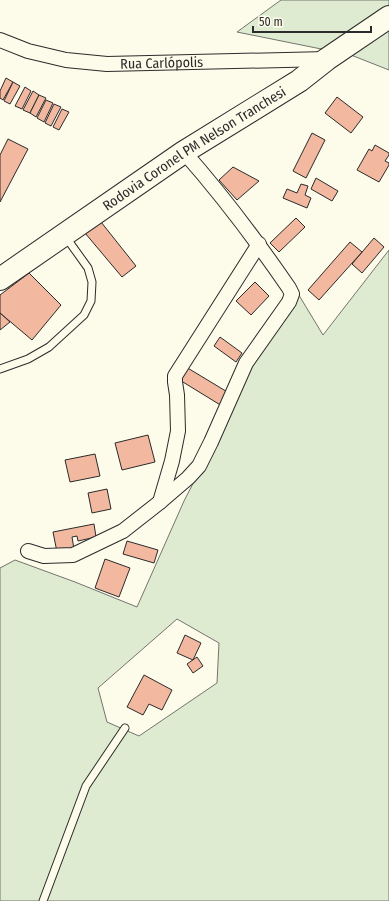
<svg xmlns="http://www.w3.org/2000/svg" width="389" height="901" font-family="'Fira Sans Condensed',sans-serif">
  <style>
    .green { fill: #deebd1; stroke: #74746e; fill-rule: evenodd }
    .building { fill: #f2b8a0; stroke: #2b2b2b }
    .lines { fill: none; stroke-linecap: round; stroke-linejoin: round }
    .service-casing { stroke: #2b2b2b; stroke-width: 9 }
    .minor-casing { stroke: #2b2b2b; stroke-width: 16 }
    .trunk-casing { stroke: #2b2b2b; stroke-width: 24 }
    .service { stroke: #fdfbea; stroke-width: 7 }
    .minor { stroke: #fdfbea; stroke-width: 14 }
    .trunk { stroke: #fdfbea; stroke-width: 22 }
    .labels { text-anchor: middle; dominant-baseline: central; stroke-width: 3; stroke-linejoin: round; paint-order: stroke }
    .street-label { font-size: 14px; fill: #2b2b2b; stroke: #fdfbea }
  </style>
  <rect width="100%" height="100%" fill="#fdfbea"/>
  <g class="green">
    <polygon points="281,0 389,0 389,70 351,55 237,32"/>
    <path d="M389 250V901H0V568L15 560 75 582 137 607 184 501 233 406 256 355 297 292 323 335ZM177 619 219 643 217 683 139 736 107 722 98 688Z"/>
  </g>
  <g class="building">
    <polygon points="6,78 13,82 3,100 0,98 0,91"/>
    <polygon points="13,82 20,86 10,104 4,101"/>
    <polygon points="25,87 31,91 22,109 15,106"/>
    <polygon points="33,91 39,95 30,113 23,110"/>
    <polygon points="39,95 46,98 36,117 30,113"/>
    <polygon points="337,97 363,117 351,133 325,113"/>
    <polygon points="46,100 53,103 44,122 37,118"/>
    <polygon points="54,104 61,107 51,126 45,123"/>
    <polygon points="62,109 69,112 59,130 53,127"/>
    <polygon points="312,133 325,140 306,178 293,171"/>
    <polygon points="8,139 28,149 0,202 0,155"/>
    <polygon points="375,145 389,153 389,155 385,161 389,163 389,165 379,182 357,170 369,149 372,151"/>
    <polygon points="233,167 259,181 237,200 219,180"/>
    <polygon points="316,178 338,191 332,201 311,189"/>
    <polygon points="301,184 308,186 305,195 311,198 307,208 283,198 287,189 297,193"/>
    <polygon points="296,218 305,227 279,252 270,243"/>
    <polygon points="101,222 136,266 122,277 85,233"/>
    <polygon points="374,238 384,247 362,273 352,264"/>
    <polygon points="350,242 362,252 319,300 308,290"/>
    <polygon points="29,273 61,305 32,340 0,313 0,295"/>
    <polygon points="255,282 269,296 251,315 236,301"/>
    <polygon points="0,313 10,322 0,330"/>
    <polygon points="220,337 242,353 236,362 214,346"/>
    <polygon points="186,367 229,393 222,406 178,379"/>
    <polygon points="148,435 155,462 122,470 115,443"/>
    <polygon points="95,454 100,476 70,482 65,460"/>
    <polygon points="107,489 111,509 92,513 88,493"/>
    <polygon points="94,524 96,537 78,541 77,536 72,537 74,549 57,552 53,532"/>
    <polygon points="127,541 158,550 154,563 123,554"/>
    <polygon points="105,559 130,568 119,597 95,588"/>
    <polygon points="185,635 201,643 193,660 177,653"/>
    <polygon points="197,657 203,666 193,673 187,664"/>
    <polygon points="144,675 172,690 162,710 149,704 143,715 127,707"/>
  </g>
  <g class="lines">
    <g class="service-casing">
      <g id="service">
        <polyline points="0,369 28,359 49,347 84,315 91,301 92,282 88,268 65,236"/>
        <polyline points="43,901 86,786 125,728"/>
      </g>
    </g>
    <g class="minor-casing">
      <g id="minor">
        <path id="s1" d="M0 40 28 51 66 60 107 64 327 59"/>
        <path d="M160 502 188 478 199 466 211 442 246 363 289 302 292 294 289 288C256 240 222 195 184 152"/>
        <polyline points="28,551 44,556 73,555 123,531 160,502 172,461 178,431 177,395 175,382 175,376 259,244"/>
      </g>
    </g>
    <g class="trunk-casing">
      <g id="trunk">
        <path id="s2" d="M0 279 184 152 299 81 327 59 389 17"/>
      </g>
    </g>
    <use href="#service" class="service"/>
    <use href="#minor" class="minor"/>
    <use href="#trunk" class="trunk"/>
  </g>
  <g class="labels">
    <g class="street-label">
      <text stroke="none"><textPath href="#s1" startOffset="165">Rua Carlópolis</textPath></text>
      <text stroke="none"><textPath href="#s2" startOffset="234">Rodovia Coronel PM Nelson Tranchesi</textPath></text>
    </g>
  </g>
  <path d="M253 26v6h118v-6" fill="none" stroke="#2b2b2b" stroke-width="2"/>
  <text x="259" y="26" font-size="12" fill="#2b2b2b" stroke="#fdfbea" stroke-width="3" paint-order="stroke">50 m</text>
</svg>
